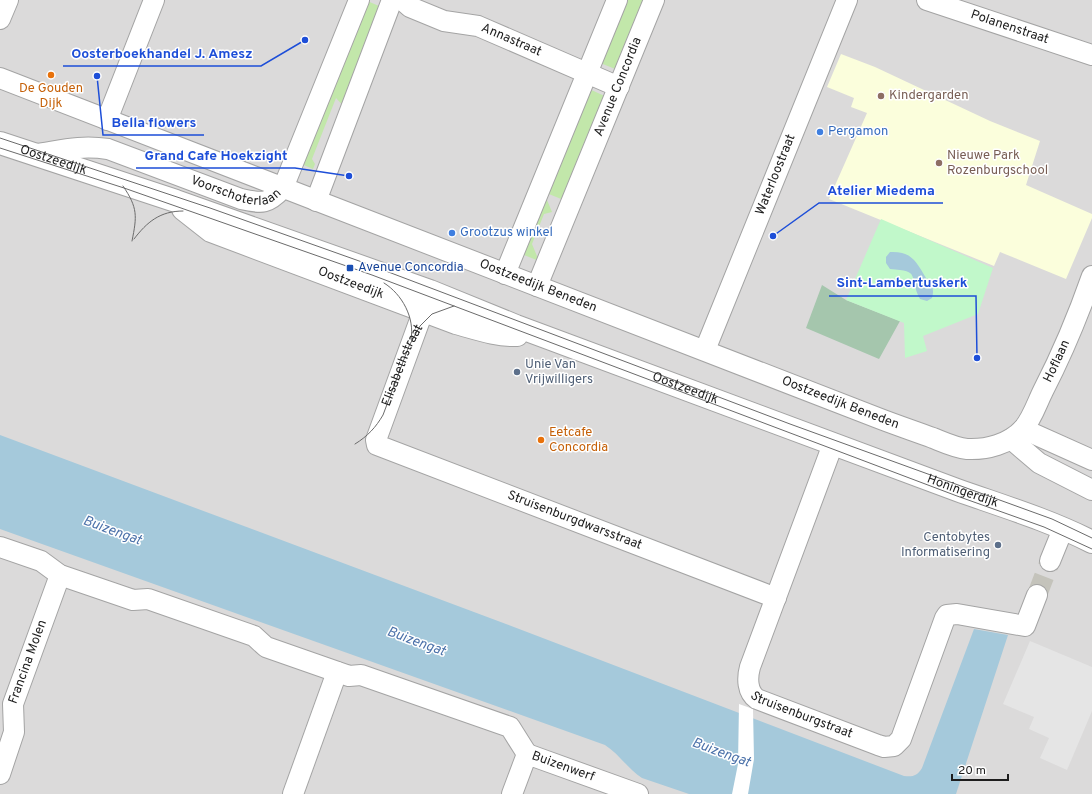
<svg xmlns="http://www.w3.org/2000/svg" width="1092" height="794" font-family="Overpass,sans-serif">
  <style>
    .residential { fill: #dbdada }
    .education { fill: #fbfedc }
    .grass { fill: #c2e7aa }
    .cemetery { fill: #a5c6ad }
    .park { fill: #c1f8ca }
    .parking { fill: #e5e5e5 }
    .water { fill: #a5c9db }
    .pier { fill: #fff }
    .lines { fill: none; stroke-linecap: round; stroke-linejoin: round }
    .minor-tunnel { stroke: #c4c3bb; stroke-width: 20; stroke-dasharray: 20 10; stroke-linecap: butt }
    .minor-casing { stroke: #a4a4a4; stroke-width: 22 }
    .tertiary-casing { stroke: #a4a4a4; stroke-width: 24 }
    .minor { stroke: #fff; stroke-width: 20 }
    .tertiary { stroke: #fff; stroke-width: 22 }
    .tram { stroke: #6b6b6b; stroke-width: 1 }
    .food-dot { fill: #e8710a; stroke: #fff; stroke-width: 1.5 }
    .education-dot { fill: #8d6e63; stroke: #fff; stroke-width: 1.5 }
    .shop-dot { fill: #3f7fe0; stroke: #fff; stroke-width: 1.5 }
    .transit-dot { fill: #1a4fb4; stroke: #fff; stroke-width: 1.5 }
    .service-dot { fill: #5c6f8a; stroke: #fff; stroke-width: 1.5 }
    .labels { text-anchor: middle; dominant-baseline: central; stroke-width: 3; stroke-linejoin: round; paint-order: stroke }
    .street-label { font-size: 13px; fill: #1d1d1d; stroke: #fff }
    .food-label { font-size: 13px; fill: #c56008; stroke: #fff }
    .education-label { font-size: 13px; fill: #785e54; stroke: #fff; text-anchor: start }
    .shop-label { font-size: 13px; fill: #366cbe; stroke: #fff; text-anchor: start }
    .transit-label { font-size: 13px; fill: #164399; stroke: #fff; text-anchor: start }
    .service-label { font-size: 13px; fill: #4e5e75; stroke: #fff; text-anchor: start }
    .water-label { font-size: 14px; font-style: italic; fill: #4c72aa; stroke: #fff }
    .leader { fill: none; stroke: #1d4ed8; stroke-width: 1.5 }
    .callout-dot { fill: #1d4ed8; stroke: #fff; stroke-width: 1.5 }
    .callout-label { font-size: 14px; text-anchor: middle; font-weight: bold; fill: #1d4ed8; stroke: #fff; stroke-width: 3; stroke-linejoin: round; paint-order: stroke }
  </style>
  <rect width="100%" height="100%" fill="#eeece3"/>
  <rect class="residential" x="0" y="0" width="1092" height="794"/>
  <polygon class="education" points="841,54 875,67 990,121 1040,141 1026,185 1092,214 1092,218 1066,279 1000,252 994,266 829,199 867,113 851,107 854,98 827,87"/>
  <g class="grass">
    <polygon points="365,0 386,9 347,110 336,98 312,159 315,164 313,169 299,163"/>
    <polygon points="621,0 647,0 620,71 598,62"/>
    <polygon points="587,88 609,98 566,201 544,192"/>
    <polygon points="542,198 547,200 552,212 544,214 532,244 539,261 519,253"/>
  </g>
  <polygon class="cemetery" points="822,285 846,300 900,321 879,359 806,328"/>
  <polygon class="park" points="881,219 993,268 978,314 923,336 927,351 905,358 904,323 846,300"/>
  <polygon class="parking" points="1030,641 1092,667 1092,711 1067,770 1040,758 1049,738 1029,729 1034,717 1003,704"/>
  <g class="water">
    <path d="M890 252C911 251 916 261 926 278 931 286 935 287 932 298L927 301 920 299C908 276 922 271 890 269L886 263V257Z"/>
    <path d="M0 435 506 624 904 776C913 777 917 776 922 768L974 629 1008 635 956 794H689L642 778C628 769 619 754 605 745L0 529Z"/>
  </g>
  <polygon class="pier" points="739,704 753,709 754,759 748,794 732,794 738,764"/>
  <g class="lines">
    <polyline class="minor-tunnel" points="1037,595 1050,561"/>
    <g class="minor-casing">
      <g id="minor">
        <path id="s1" d="M402 0 410 7 444 21 478 26 619 87"/>
        <path id="s2" d="M927 0 1092 55"/>
        <polyline points="0,19 8,0"/>
        <path id="s3" d="M0 78 878 418C896 425 914 431 933 438 943 442 956 448 967 449 987 450 1009 444 1023 429 1032 419 1037 403 1043 391 1062 354 1078 316 1092 276"/>
        <polyline points="107,120 154,0"/>
        <path id="s4" d="M37 154C63 150 81 145 108 149L241 199C263 204 268 204 283 188L359 0"/>
        <polyline points="316,201 392,0"/>
        <polyline points="505,274 617,0"/>
        <path id="s5" d="M537 286 654 0"/>
        <path id="s6" d="M429 295 376 440 377 445 776 598"/>
        <path id="s7" d="M705 350 847 0"/>
        <polyline points="1023,429 1092,460"/>
        <polyline points="1011,439 1039,463 1092,490"/>
        <path id="s8" d="M833 444 750 667C747 678 747 692 757 699L878 745 884 747 894 746 901 739 945 618 947 615 957 614 1025 626 1037 595"/>
        <polyline points="0,547 41,561 60,575 133,600 148,599 254,636 266,647 349,676 361,675 510,727 527,754"/>
        <polyline points="1050,561 1063,529"/>
        <path id="s9" d="M0 774 14 732 13 704 60 575"/>
        <polyline points="293,794 337,672"/>
        <path id="s10" d="M512 794 527 754 638 794"/>
      </g>
    </g>
    <g class="tertiary-casing">
      <g id="tertiary">
        <path id="s11" d="M0 143 176 201 430 291 516 326 957 490C1002 506 1049 520 1092 542"/>
        <path id="s12" d="M183 209 211 231 456 323C475 328 497 336 517 335"/>
      </g>
    </g>
    <use href="#minor" class="minor"/>
    <use href="#tertiary" class="tertiary"/>
    <g class="tram">
      <polyline points="0,138 210,208 362,262 790,424 1052,519 1092,538"/>
      <polyline points="0,148 124,188 372,275 957,496 1044,527 1092,549"/>
      <path d="M123 186C138 208 137 216 132 241"/>
      <path d="M134 239C147 222 160 211 183 211"/>
      <path d="M384 283C402 294 415 318 411 339"/>
      <path id="s13" d="M355 444C368 436 376 427 383 415L409 346 420 326 432 314 454 306"/>
    </g>
  </g>
  <g class="food-dot">
    <circle cx="51" cy="75" r="4"/>
    <circle cx="541" cy="440" r="4"/>
  </g>
  <g class="education-dot">
    <circle cx="881" cy="96" r="4"/>
    <circle cx="939" cy="163" r="4"/>
  </g>
  <g class="shop-dot">
    <circle cx="820" cy="132" r="4"/>
    <circle cx="452" cy="233" r="4"/>
  </g>
  <rect class="transit-dot" x="346" y="264" width="8" height="8" rx="2"/>
  <g class="service-dot">
    <circle cx="517" cy="372" r="4"/>
    <circle cx="998" cy="545" r="4"/>
  </g>
  <g class="labels">
    <g class="street-label">
      <text stroke="none"><textPath href="#s2" startOffset="87">Polanenstraat</textPath></text>
      <text stroke="none"><textPath href="#s1" startOffset="118">Annastraat</textPath></text>
      <text stroke="none"><textPath href="#s5" startOffset="215">Avenue Concordia</textPath></text>
      <text stroke="none"><textPath href="#s11" startOffset="56">Oostzeedijk</textPath></text>
      <text stroke="none"><textPath href="#s7" startOffset="189">Waterloostraat</textPath></text>
      <text stroke="none"><textPath href="#s4" startOffset="208">Voorschoterlaan</textPath></text>
      <text stroke="none"><textPath href="#s12" startOffset="185">Oostzeedijk</textPath></text>
      <text stroke="none"><textPath href="#s3" startOffset="577">Oostzeedijk Beneden</textPath></text>
      <text stroke="none"><textPath href="#s3" startOffset="1173">Hoflaan</textPath></text>
      <text stroke="none"><textPath href="#s13" startOffset="94">Elisabethstraat</textPath></text>
      <text stroke="none"><textPath href="#s11" startOffset="728">Oostzeedijk</textPath></text>
      <text stroke="none"><textPath href="#s3" startOffset="901">Oostzeedijk Beneden</textPath></text>
      <text stroke="none"><textPath href="#s11" startOffset="1024">Honingerdijk</textPath></text>
      <text stroke="none"><textPath href="#s6" startOffset="371">Struisenburgdwarsstraat</textPath></text>
      <text stroke="none"><textPath href="#s9" startOffset="117">Francina Molen</textPath></text>
      <text stroke="none"><textPath href="#s8" startOffset="320">Struisenburgstraat</textPath></text>
      <text stroke="none"><textPath href="#s10" startOffset="81">Buizenwerf</textPath></text>
    </g>
    <g class="food-label">
      <text x="51" y="89">De Gouden<tspan x="51" dy="15">Dijk</tspan></text>
      <text x="549" y="433" text-anchor="start">Eetcafe<tspan x="549" dy="15">Concordia</tspan></text>
    </g>
    <g class="education-label">
      <text x="889" y="96">Kindergarden</text>
      <text x="947" y="156">Nieuwe Park<tspan x="947" dy="15">Rozenburgschool</tspan></text>
    </g>
    <g class="shop-label">
      <text x="828" y="132">Pergamon</text>
      <text x="460" y="233">Grootzus winkel</text>
    </g>
    <g class="transit-label">
      <text x="358" y="268">Avenue Concordia</text>
    </g>
    <g class="service-label">
      <text x="525" y="365">Unie Van<tspan x="525" dy="15">Vrijwilligers</tspan></text>
      <text x="990" y="538" text-anchor="end">Centobytes<tspan x="990" dy="15">Informatisering</tspan></text>
    </g>
    <g class="water-label">
      <text transform="translate(112 531) rotate(20)">Buizengat</text>
      <text transform="translate(416 642) rotate(20)">Buizengat</text>
      <text transform="translate(721 753) rotate(20)">Buizengat</text>
    </g>
  </g>
  <path class="leader" d="M305 40L261 66H63M97 76L103 135H204M349 176L295 168H136M773 236L819 203H943M977 358L976 296H829"/>
  <g class="callout-dot">
    <circle cx="305" cy="40" r="4"/>
    <circle cx="97" cy="76" r="4"/>
    <circle cx="349" cy="176" r="4"/>
    <circle cx="773" cy="236" r="4"/>
    <circle cx="977" cy="358" r="4"/>
  </g>
  <g class="callout-label">
    <text x="162" y="58">Oosterboekhandel J. Amesz</text>
    <text x="154" y="127">Bella flowers</text>
    <text x="216" y="160">Grand Cafe Hoekzight</text>
    <text x="881" y="195">Atelier Miedema</text>
    <text x="902" y="287">Sint-Lambertuskerk</text>
  </g>
  <path d="M952 774v6h56v-6" fill="none" stroke="#1d1d1d" stroke-width="2"/>
  <text x="958" y="774" font-size="12" fill="#1d1d1d" stroke="#ffffff" stroke-width="3" paint-order="stroke">20 m</text>
</svg>
